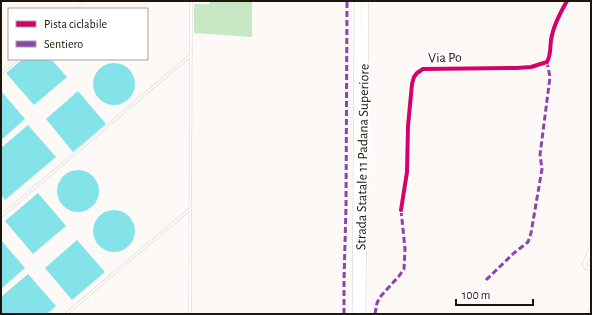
<svg xmlns="http://www.w3.org/2000/svg" width="592" height="315" font-family="'Alegreya Sans',sans-serif">
  <style>
    .green { fill: #c7e7c5 }
    .water { fill: #83e3e9 }
    .lines { fill: none; stroke-linecap: round; stroke-linejoin: round }
    .lane-casing { stroke: #d8d3cd; stroke-width: 3 }
    .street-casing { stroke: #d8d3cd; stroke-width: 5 }
    .highway-casing { stroke: #d8d3cd; stroke-width: 8 }
    .lane { stroke: #fffefe; stroke-width: 2 }
    .street { stroke: #fffefe; stroke-width: 4 }
    .highway { stroke: #fffefe; stroke-width: 7 }
    .quiet { stroke: #8e44ad; stroke-width: 3; stroke-dasharray: 6 3; stroke-linecap: butt }
    .cycleway-casing { stroke: #fff; stroke-width: 6 }
    .cycleway { stroke: #d6006c; stroke-width: 4 }
    .labels { text-anchor: middle; dominant-baseline: central; stroke-width: 4; stroke-linejoin: round; paint-order: stroke }
    .street-label { font-size: 14px; fill: #1d160c; stroke: #fff }
  </style>
  <rect width="100%" height="100%" fill="#fcf9f6"/>
  <polygon class="green" points="210,1 252,1 252,37 194,33 194,4 209,4"/>
  <g class="water">
    <polygon points="23,59 51,59 67,77 34,105 6,73"/>
    <circle cx="114" cy="84" r="21"/>
    <polygon points="1,91 25,119 1,140"/>
    <polygon points="78,91 106,124 73,152 46,119"/>
    <polygon points="28,125 56,157 5,200 1,195 1,148"/>
    <circle cx="78" cy="191" r="21"/>
    <polygon points="38,193 66,226 33,254 5,221"/>
    <circle cx="114" cy="231" r="21"/>
    <polygon points="1,240 25,268 1,289"/>
    <polygon points="77,240 105,272 72,300 45,268"/>
    <polygon points="28,274 56,306 47,314 1,314 1,297"/>
  </g>
  <g class="lines">
    <g class="lane-casing">
      <g id="lane">
        <polyline points="76,9 85,1"/>
        <polyline points="1,73 17,59"/>
        <polyline points="1,216 191,55"/>
        <polyline points="66,314 190,209"/>
        <polyline points="190,314 191,1"/>
      </g>
    </g>
    <g class="street-casing">
      <g id="street">
        <path d="M401 210 407 172 408 126 412 84 414 77 417 73 423 69 517 68 531 67 547 62C551 55 550 48 551 40 553 26 560 13 567 1"/>
        <polyline points="591,249 589,255 584,264 586,267 591,269"/>
        <polyline points="590,314 591,310"/>
      </g>
    </g>
    <g class="highway-casing">
      <g id="highway">
        <polyline points="356,314 358,1"/>
        <polyline points="362,314 365,1"/>
      </g>
    </g>
    <use href="#lane" class="lane"/>
    <use href="#street" class="street"/>
    <use href="#highway" class="highway"/>
    <g class="quiet">
      <polyline points="486,280 514,253 528,242 531,233 542,169 540,155 550,77 547,62"/>
      <polyline points="344,314 344,281 346,206 347,1"/>
      <polyline points="375,314 377,303 380,297 399,276 404,269 405,249 401,210"/>
    </g>
    <g class="cycleway-casing">
      <path id="cycleway" d="M401 210 407 172 408 126 412 84 414 77 417 73 423 69 517 68 531 67 547 62C551 55 550 48 551 40 553 26 560 13 567 1"/>
    </g>
    <use href="#cycleway" class="cycleway"/>
  </g>
  <g class="labels">
    <g class="street-label">
      <text transform="translate(445 58) rotate(-1)">Via Po</text>
      <text transform="translate(363 157) rotate(-89)">Strada Statale 11 Padana Superiore</text>
    </g>
  </g>
  <rect width="592" height="315" fill="none" stroke="#1d160c" stroke-width="4"/>
  <rect x="8" y="8" width="140" height="52" fill="#ffffff" stroke="#a5a29e"/>
  <rect x="16" y="21" width="20" height="6" fill="#d6006c" stroke="#a5a29e"/>
  <text x="44" y="28" font-size="12" fill="#1d160c">Pista ciclabile</text>
  <rect x="16" y="41" width="20" height="6" fill="#8e44ad" stroke="#a5a29e"/>
  <text x="44" y="48" font-size="12" fill="#1d160c">Sentiero</text>
  <path d="M456 299v6h77v-6" fill="none" stroke="#1d160c" stroke-width="2"/>
  <text x="462" y="299" font-size="12" fill="#1d160c" stroke="#ffffff" stroke-width="3" paint-order="stroke">100 m</text>
</svg>
